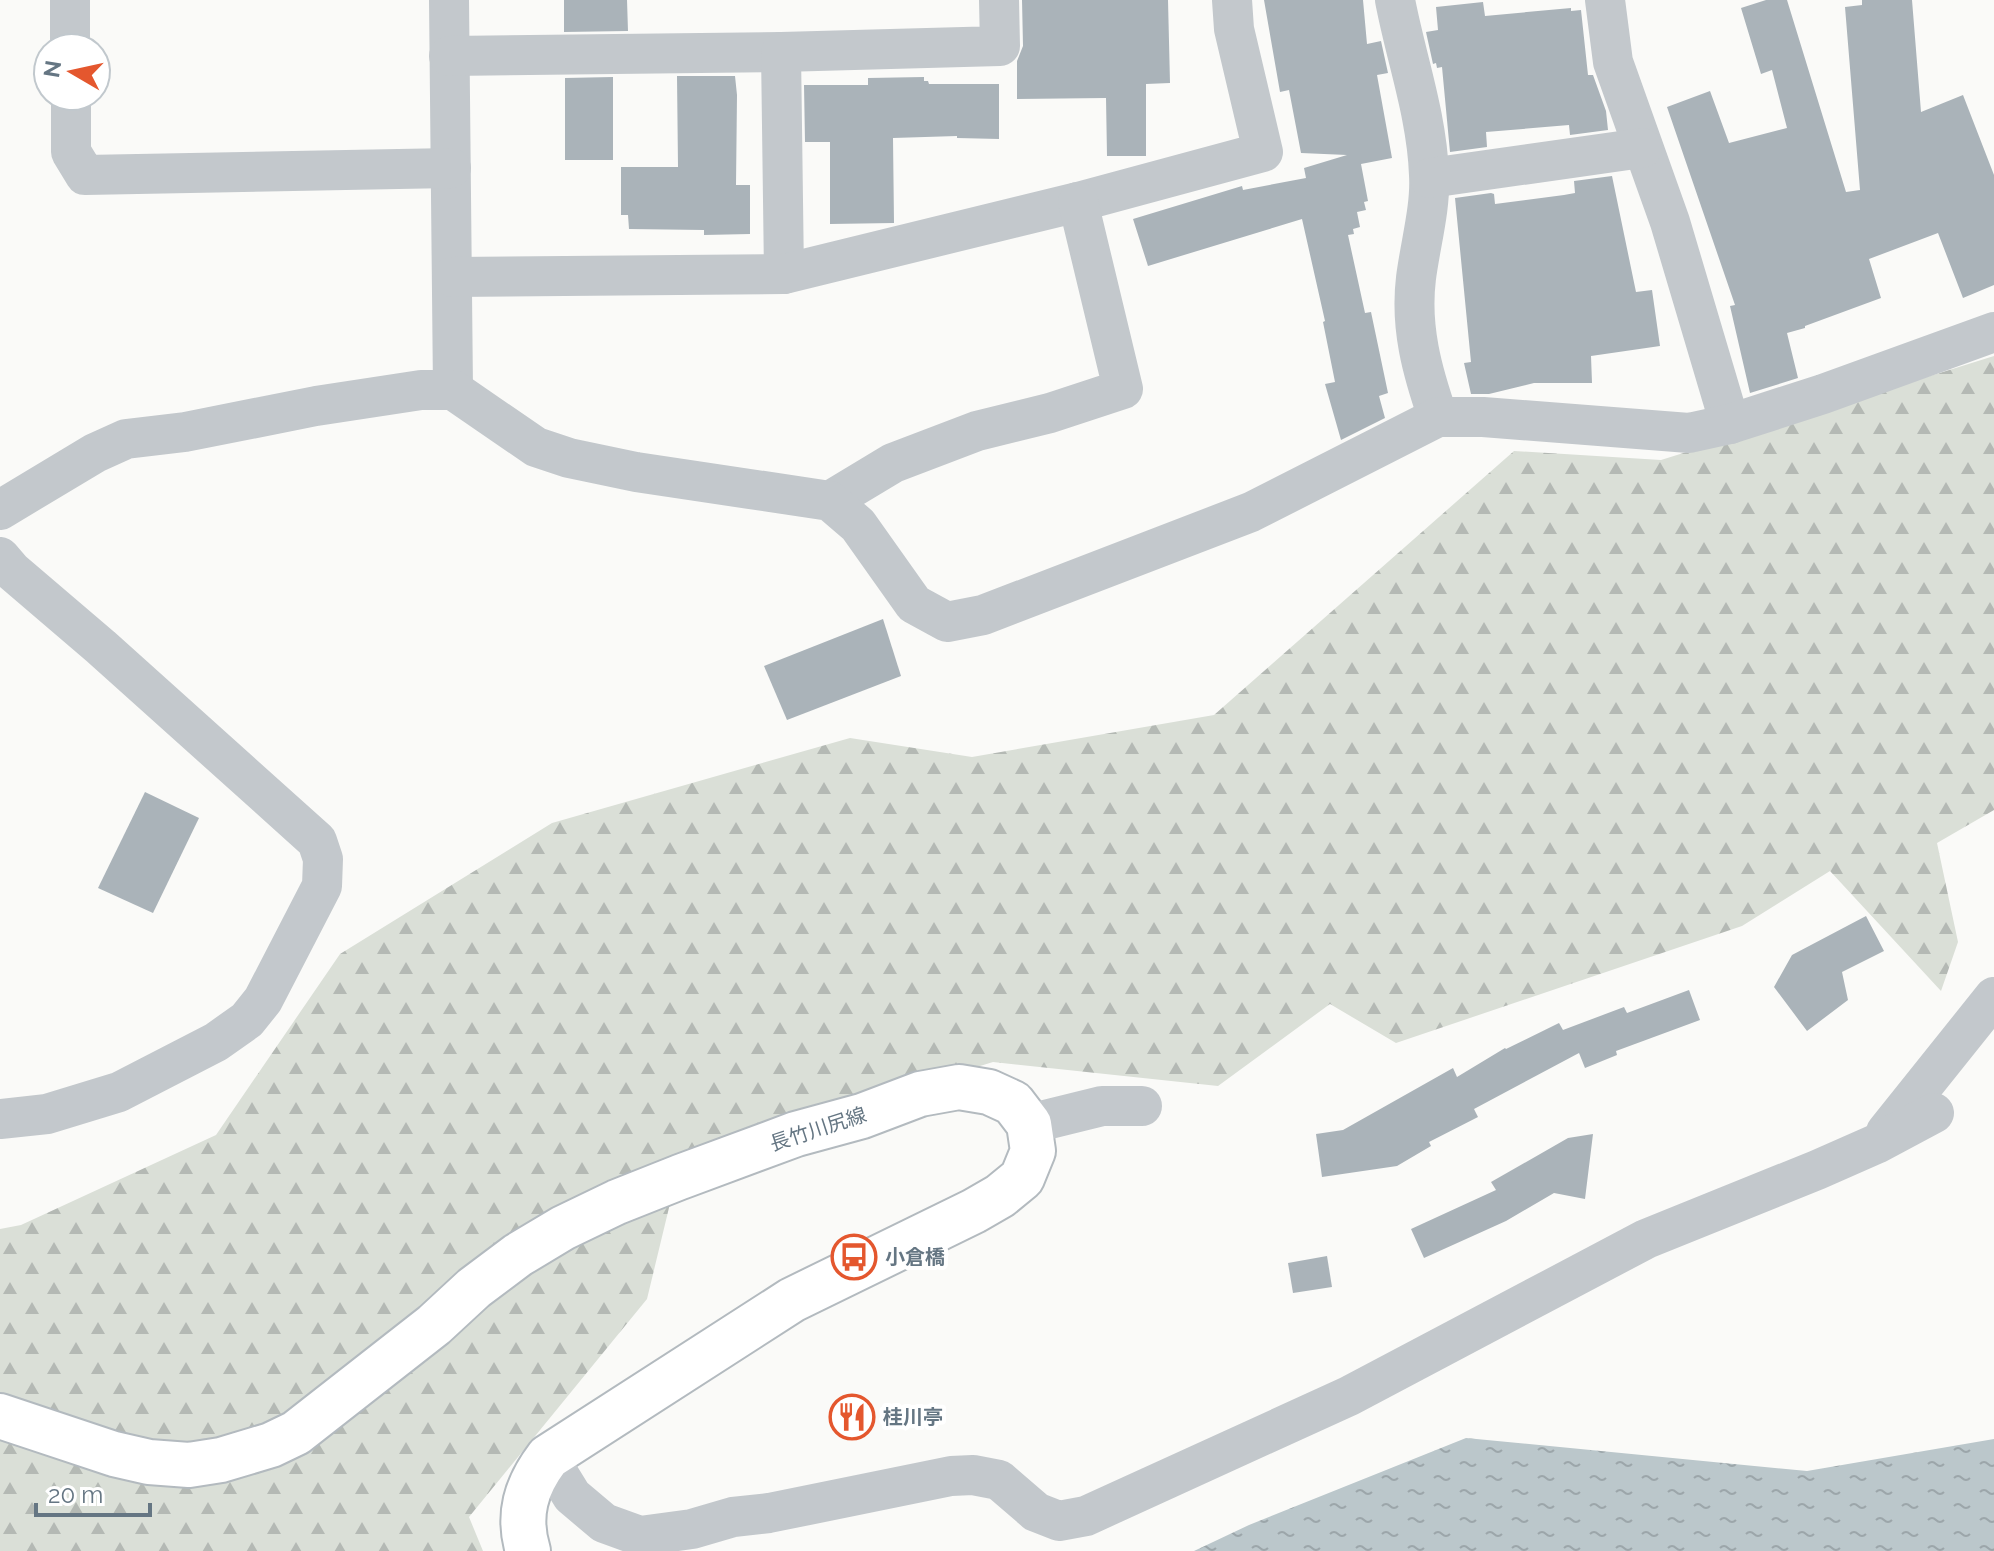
<svg xmlns="http://www.w3.org/2000/svg" width="1994" height="1551" font-family="Raleway,'Noto Sans JP',sans-serif">
  <style>
    .forest { fill: url(#forest-firs) }
    .water { fill: url(#water-ripples) }
    .building { fill: #aab3b9 }
    .lines { fill: none; stroke-linecap: round; stroke-linejoin: round }
    .secondary-casing { stroke: #b3babf; stroke-width: 48 }
    .street { stroke: #c3c8cc; stroke-width: 40 }
    .secondary { stroke: #fff; stroke-width: 44 }
    .labels { text-anchor: middle; dominant-baseline: central; stroke-width: 8; stroke-linejoin: round; paint-order: stroke }
    .street-label { font-size: 20px; fill: #657683; stroke: #fff }
    .poi-label { font-size: 20px; font-weight: bold; fill: #657683; stroke: #fff; text-anchor: start }
  </style>
  <defs>
    <pattern id="forest-firs" width="22" height="20" patternUnits="userSpaceOnUse" patternTransform="scale(2)"><rect width="22" height="20" fill="#dadfd7"/><path d="M5 1l3.5 6h-7zM16 11l3.5 6h-7z" fill="#b4b9b4"/></pattern>
    <pattern id="water-ripples" width="26" height="14" patternUnits="userSpaceOnUse" patternTransform="scale(2)"><rect width="26" height="14" fill="#bbc7cb"/><path d="M2 4q2-2 4 0t4 0M15 11q2-2 4 0t4 0" fill="none" stroke="#9ca6aa"/></pattern>
  </defs>
  <rect width="100%" height="100%" fill="#fafaf8"/>
  <polygon class="forest" points="1994,356 1994,810 1937,843 1958,942 1941,991 1830,871 1742,926 1396,1043 1330,1004 1218,1086 993,1062 681,1158 647,1299 469,1517 483,1551 0,1551 0,1229 21,1225 216,1135 340,954 552,823 850,738 972,757 1214,715 1514,451 1661,460"/>
  <polygon class="water" points="1466,1438 1807,1471 1994,1439 1994,1551 1194,1551 1249,1525"/>
  <g class="building">
    <polygon points="564,0 627,0 628,31 564,32"/>
    <polygon points="1022,0 1168,0 1170,83 1146,84 1146,156 1107,156 1106,98 1017,99 1017,61 1023,46"/>
    <polygon points="1264,0 1363,0 1367,44 1381,41 1388,73 1377,75 1392,158 1361,164 1368,201 1364,202 1366,210 1357,212 1360,227 1353,229 1354,234 1348,235 1365,313 1371,312 1388,393 1379,396 1385,418 1341,440 1325,384 1335,382 1323,322 1325,321 1302,219 1148,266 1133,219 1242,186 1243,190 1306,178 1304,168 1347,155 1301,153 1289,90 1280,92"/>
    <polygon points="1766,0 1787,0 1846,192 1860,190 1845,7 1862,5 1862,0 1912,0 1921,112 1963,95 1994,175 1994,285 1963,298 1938,233 1869,259 1881,298 1805,326 1805,328 1787,333 1798,378 1750,393 1730,306 1735,305 1667,107 1710,91 1729,143 1787,128 1772,70 1761,74 1741,8"/>
    <polygon points="1483,2 1485,16 1571,8 1571,11 1581,10 1588,75 1593,75 1606,111 1608,130 1570,135 1569,125 1486,132 1487,147 1450,152 1442,67 1437,68 1436,63 1433,64 1426,32 1438,30 1436,7"/>
    <polygon points="677,76 735,76 737,95 736,185 750,185 750,234 704,235 704,230 629,229 628,215 621,215 621,167 678,167"/>
    <polygon points="613,77 613,160 565,160 565,78"/>
    <polygon points="924,77 924,81 928,81 929,84 999,84 999,139 957,138 957,136 893,138 894,223 830,224 830,142 805,142 804,85 868,85 868,78"/>
    <polygon points="1612,176 1636,292 1652,290 1660,346 1591,356 1592,383 1534,383 1489,394 1471,394 1464,363 1471,362 1455,198 1491,193 1494,194 1495,204 1564,195 1575,193 1574,181"/>
    <polygon points="883,619 901,676 787,720 764,666"/>
    <polygon points="145,792 199,818 153,913 98,888"/>
    <polygon points="1866,916 1884,951 1842,972 1848,1000 1807,1031 1774,987 1792,955"/>
    <polygon points="1689,990 1700,1020 1616,1051 1617,1055 1585,1068 1579,1053 1474,1109 1478,1117 1429,1142 1431,1146 1397,1166 1322,1177 1316,1134 1343,1130 1453,1068 1457,1077 1505,1048 1506,1049 1559,1023 1563,1030 1624,1007 1627,1013"/>
    <polygon points="1593,1134 1585,1199 1554,1193 1506,1221 1424,1258 1411,1229 1496,1190 1491,1182 1568,1138"/>
    <polygon points="1327,1256 1332,1287 1293,1293 1288,1263"/>
  </g>
  <g class="lines">
    <g class="secondary-casing">
      <path id="secondary" d="M0 1416 114 1454 149 1462 189 1465 221 1460 271 1445 296 1433 434 1325 474 1288 518 1255 563 1228 617 1202 680 1177 796 1134 862 1116 920 1094 959 1087 989 1092 1013 1103 1029 1124 1033 1151 1022 1178 1000 1196 974 1211 792 1300 548 1457C526 1486 517 1515 528 1551"/>
    </g>
    <g class="street">
      <polyline points="70,0 70,48"/>
      <polyline points="449,0 453,390"/>
      <path d="M1395 0C1406 58 1427 115 1429 175 1431 207 1420 246 1416 278 1410 327 1422 371 1438 417"/>
      <polyline points="1605,0 1613,62 1670,222 1730,424"/>
      <polyline points="449,56 781,52"/>
      <polyline points="71,96 71,152 85,175 451,168"/>
      <polyline points="1430,178 1642,148"/>
      <polyline points="784,274 781,52 1000,46 999,0"/>
      <polyline points="452,277 784,274 1078,202 1263,152 1234,29 1232,0"/>
      <polyline points="830,501 893,463 977,431 1050,413 1123,389 1078,202"/>
      <polyline points="0,510 95,453 126,439 185,432 316,406 421,390 453,390 536,447 569,458 636,472 830,501 858,525 914,604 947,622 983,615 1251,512 1438,417 1483,417 1689,433 1730,424 1823,394 1994,332"/>
      <polyline points="0,557 12,571 101,647 317,841 323,859 322,886 263,1000 247,1020 216,1042 119,1092 47,1114 0,1119"/>
      <polyline points="1029,1124 1102,1106 1142,1106"/>
      <polyline points="1886,1132 1994,997"/>
      <polyline points="548,1457 572,1496 604,1523 640,1536 692,1529 733,1517 769,1513 951,1476 973,1475 999,1480 1036,1512 1059,1521 1086,1516 1349,1396 1646,1239 1817,1170 1876,1144 1934,1113"/>
    </g>
    <use href="#secondary" class="secondary"/>
  </g>
  <defs>
    <g id="bus-ring" transform="scale(2.3)"><circle r="9.5" fill="#fff" stroke="#e4572e" stroke-width="1.5"/><path d="M-5-6H5V4H4V6H2V4H-2V6H-4V4H-5ZM-3.5-4V0h7V-4ZM-3.5 1.2v1.5H-2V1.2ZM2 1.2v1.5H3.5V1.2Z" fill="#e4572e"/></g>
    <g id="restaurant-ring" transform="scale(2.3)"><circle r="9.5" fill="#fff" stroke="#e4572e" stroke-width="1.5"/><path d="M-5-6h1v4h1v-4h1v4h1v-4h1v5L-1.5 .5V6h-2V.5L-5-1ZM5-6V6H3V1.5H1.5Q1.5-4 5-6Z" fill="#e4572e"/></g>
  </defs>
  <g fill-rule="evenodd">
    <use href="#bus-ring" x="854" y="1257"/>
    <use href="#restaurant-ring" x="852" y="1417"/>
  </g>
  <g class="labels">
    <g class="street-label">
      <text transform="translate(818 1129) rotate(-18)">長竹川尻線</text>
    </g>
    <g class="poi-label">
      <text x="885" y="1257">小倉橋</text>
      <text x="883" y="1417">桂川亭</text>
    </g>
  </g>
  <g transform="translate(72 72) rotate(279)"><circle r="38" fill="#ffffff" stroke="#c1c8cd" stroke-width="2"/>
  <path d="M0-6L14 30L0 20L-14 30Z" fill="#e4572e"/>
  <text y="-12" font-size="22" font-weight="bold" text-anchor="middle" fill="#657683">N</text>
  </g>
  <path d="M36 1503v12h114v-12" fill="none" stroke="#657683" stroke-width="4"/>
  <text x="48" y="1503" font-size="24" fill="#657683" stroke="#ffffff" stroke-width="6" paint-order="stroke">20 m</text>
</svg>
